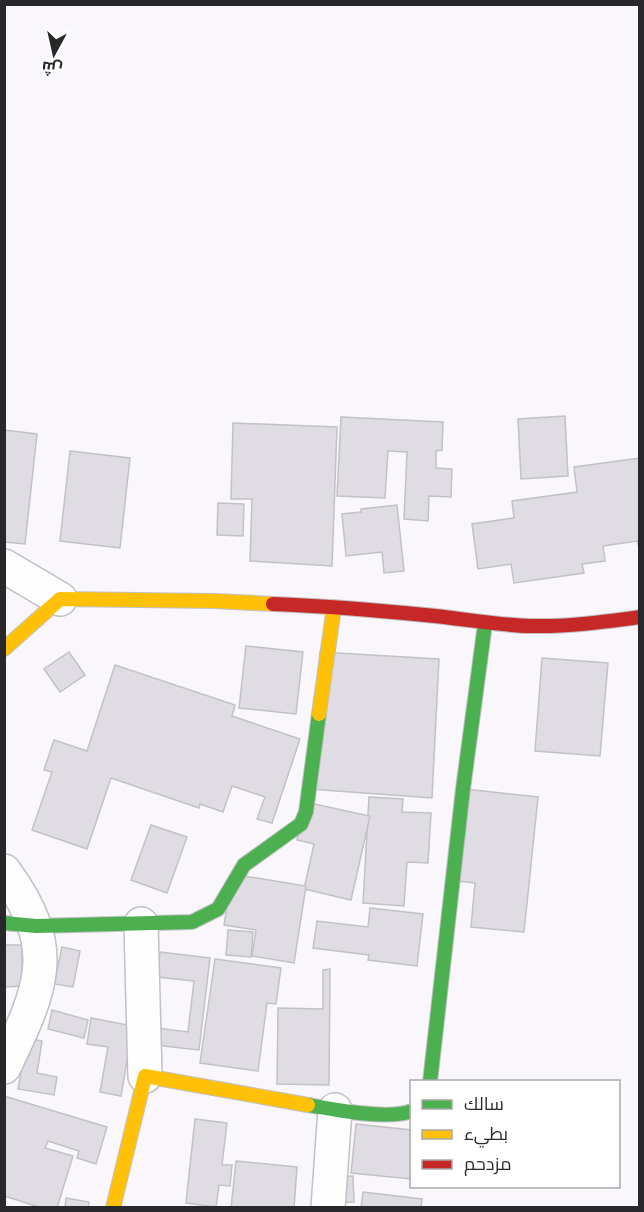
<svg xmlns="http://www.w3.org/2000/svg" width="644" height="1212" font-family="Cabin,Cairo,sans-serif">
  <style>
    .building { fill: #e0dce3; stroke: #c2c1c4; stroke-width: 1.5 }
    .lines { fill: none; stroke-linecap: round; stroke-linejoin: round }
    .street-casing { stroke: #c1c0c3; stroke-width: 36 }
    .fast-casing { stroke: #c1c0c3; stroke-width: 16 }
    .slow-casing { stroke: #c1c0c3; stroke-width: 16 }
    .jam-casing { stroke: #c1c0c3; stroke-width: 16 }
    .street { stroke: #fefeff; stroke-width: 33 }
    .fast { stroke: #4caf50; stroke-width: 14 }
    .slow { stroke: #ffc107; stroke-width: 14 }
    .jam { stroke: #c62828; stroke-width: 14 }
  </style>
  <rect width="100%" height="100%" fill="#f9f7fc"/>
  <g class="building">
    <polygon points="565,416 568,476 521,479 518,419"/>
    <polygon points="341,417 443,422 442,450 436,451 436,468 452,469 451,497 429,496 428,521 404,519 407,452 388,451 385,498 337,496"/>
    <polygon points="233,423 337,427 332,566 250,561 252,499 231,499"/>
    <polygon points="4,430 37,434 25,544 4,542"/>
    <polygon points="70,451 130,458 120,548 60,541"/>
    <polygon points="640,458 640,550 637,541 603,546 605,561 582,564 584,573 514,583 511,564 478,569 472,524 514,518 512,501 577,492 574,467"/>
    <polygon points="218,503 244,504 243,536 217,535"/>
    <polygon points="397,505 404,571 384,573 382,552 346,556 342,514 361,512 361,509"/>
    <polygon points="246,646 303,652 296,714 239,708"/>
    <polygon points="69,652 85,675 60,692 44,669"/>
    <polygon points="320,652 439,659 432,798 310,789"/>
    <polygon points="542,658 608,663 600,756 535,751"/>
    <polygon points="115,665 235,705 232,716 300,739 272,823 257,819 265,797 232,786 223,812 200,804 199,808 111,778 87,849 32,830 52,772 44,770 54,740 87,751"/>
    <polygon points="466,789 538,797 524,932 471,927 475,883 457,881"/>
    <polygon points="369,797 403,799 402,812 431,813 428,863 407,862 404,906 363,903"/>
    <polygon points="305,802 370,816 351,900 304,889 314,844 297,840"/>
    <polygon points="151,825 187,837 167,893 131,880"/>
    <polygon points="232,874 306,886 294,963 252,956 256,930 224,925"/>
    <polygon points="370,908 423,914 417,966 368,960 369,955 313,948 317,921 368,927"/>
    <polygon points="228,930 253,932 251,957 226,955"/>
    <polygon points="4,945 22,945 22,986 4,987"/>
    <polygon points="62,947 80,951 73,987 54,984"/>
    <polygon points="160,952 210,958 199,1050 155,1045 157,1028 188,1032 194,981 157,977"/>
    <polygon points="215,959 281,968 276,1004 267,1003 258,1071 200,1063"/>
    <polygon points="330,969 329,1085 277,1084 278,1008 323,1009 323,970"/>
    <polygon points="52,1010 88,1020 84,1038 48,1029"/>
    <polygon points="91,1018 133,1026 121,1096 100,1092 108,1047 87,1044"/>
    <polygon points="27,1038 42,1041 37,1073 57,1077 54,1095 18,1089"/>
    <polygon points="4,1096 107,1127 96,1164 77,1158 79,1151 48,1141 45,1148 73,1156 57,1208 42,1208 4,1196"/>
    <polygon points="195,1119 227,1123 222,1165 232,1165 230,1186 219,1185 216,1207 186,1203"/>
    <polygon points="356,1124 412,1130 411,1179 351,1173"/>
    <polygon points="236,1161 297,1167 294,1208 231,1208"/>
    <polygon points="353,1176 354,1202 338,1203 337,1177"/>
    <polygon points="363,1192 422,1199 421,1208 361,1208"/>
    <polygon points="66,1198 89,1202 88,1208 65,1208"/>
  </g>
  <g class="lines">
    <g class="street-casing">
      <g id="street">
        <polyline points="4,566 60,599"/>
        <path d="M4 871C61 948 42 988 4 1067"/>
        <polyline points="141,924 145,1076"/>
        <polyline points="328,1208 335,1110"/>
      </g>
    </g>
    <g class="fast-casing">
      <g id="fast">
        <polyline points="4,923 36,926 192,922 218,909 244,865 301,824 306,812 319,714"/>
        <polyline points="430,1082 463,789 485,624"/>
        <path d="M308 1105C335 1110 388 1120 412 1111"/>
      </g>
    </g>
    <g class="slow-casing">
      <g id="slow">
        <polyline points="4,649 60,599 215,601 273,604"/>
        <polyline points="319,714 334,607"/>
        <polyline points="113,1208 145,1076 308,1105"/>
      </g>
    </g>
    <g class="jam-casing">
      <path id="jam" d="M273 604C323 606 374 610 425 615 460 618 494 625 530 626 567 627 603 622 640 617"/>
    </g>
    <use href="#street" class="street"/>
    <use href="#fast" class="fast"/>
    <use href="#slow" class="slow"/>
    <use href="#jam" class="jam"/>
  </g>
  <rect width="644" height="1212" fill="none" stroke="#28272a" stroke-width="12"/>
  <rect x="410" y="1080" width="210" height="108" fill="#ffffff" stroke="#a9a9aa" stroke-width="1.5"/>
  <rect x="422" y="1100" width="30" height="9" fill="#4caf50" stroke="#a9a9aa" stroke-width="1.5"/>
  <text x="464" y="1110" font-size="18" fill="#28272a">سالك</text>
  <rect x="422" y="1130" width="30" height="9" fill="#ffc107" stroke="#a9a9aa" stroke-width="1.5"/>
  <text x="464" y="1140" font-size="18" fill="#28272a">بطيء</text>
  <rect x="422" y="1160" width="30" height="9" fill="#c62828" stroke="#a9a9aa" stroke-width="1.5"/>
  <text x="464" y="1170" font-size="18" fill="#28272a">مزدحم</text>
  <g transform="translate(54 54) rotate(188)" stroke="#ffffff" stroke-width="4.5" paint-order="stroke">
  <path d="M0-4.5L10 22L0 15L-10 22Z" fill="#28272a"/>
  <text y="-9" font-size="16" font-weight="bold" text-anchor="middle" fill="#28272a">ش</text>
  </g>
</svg>
